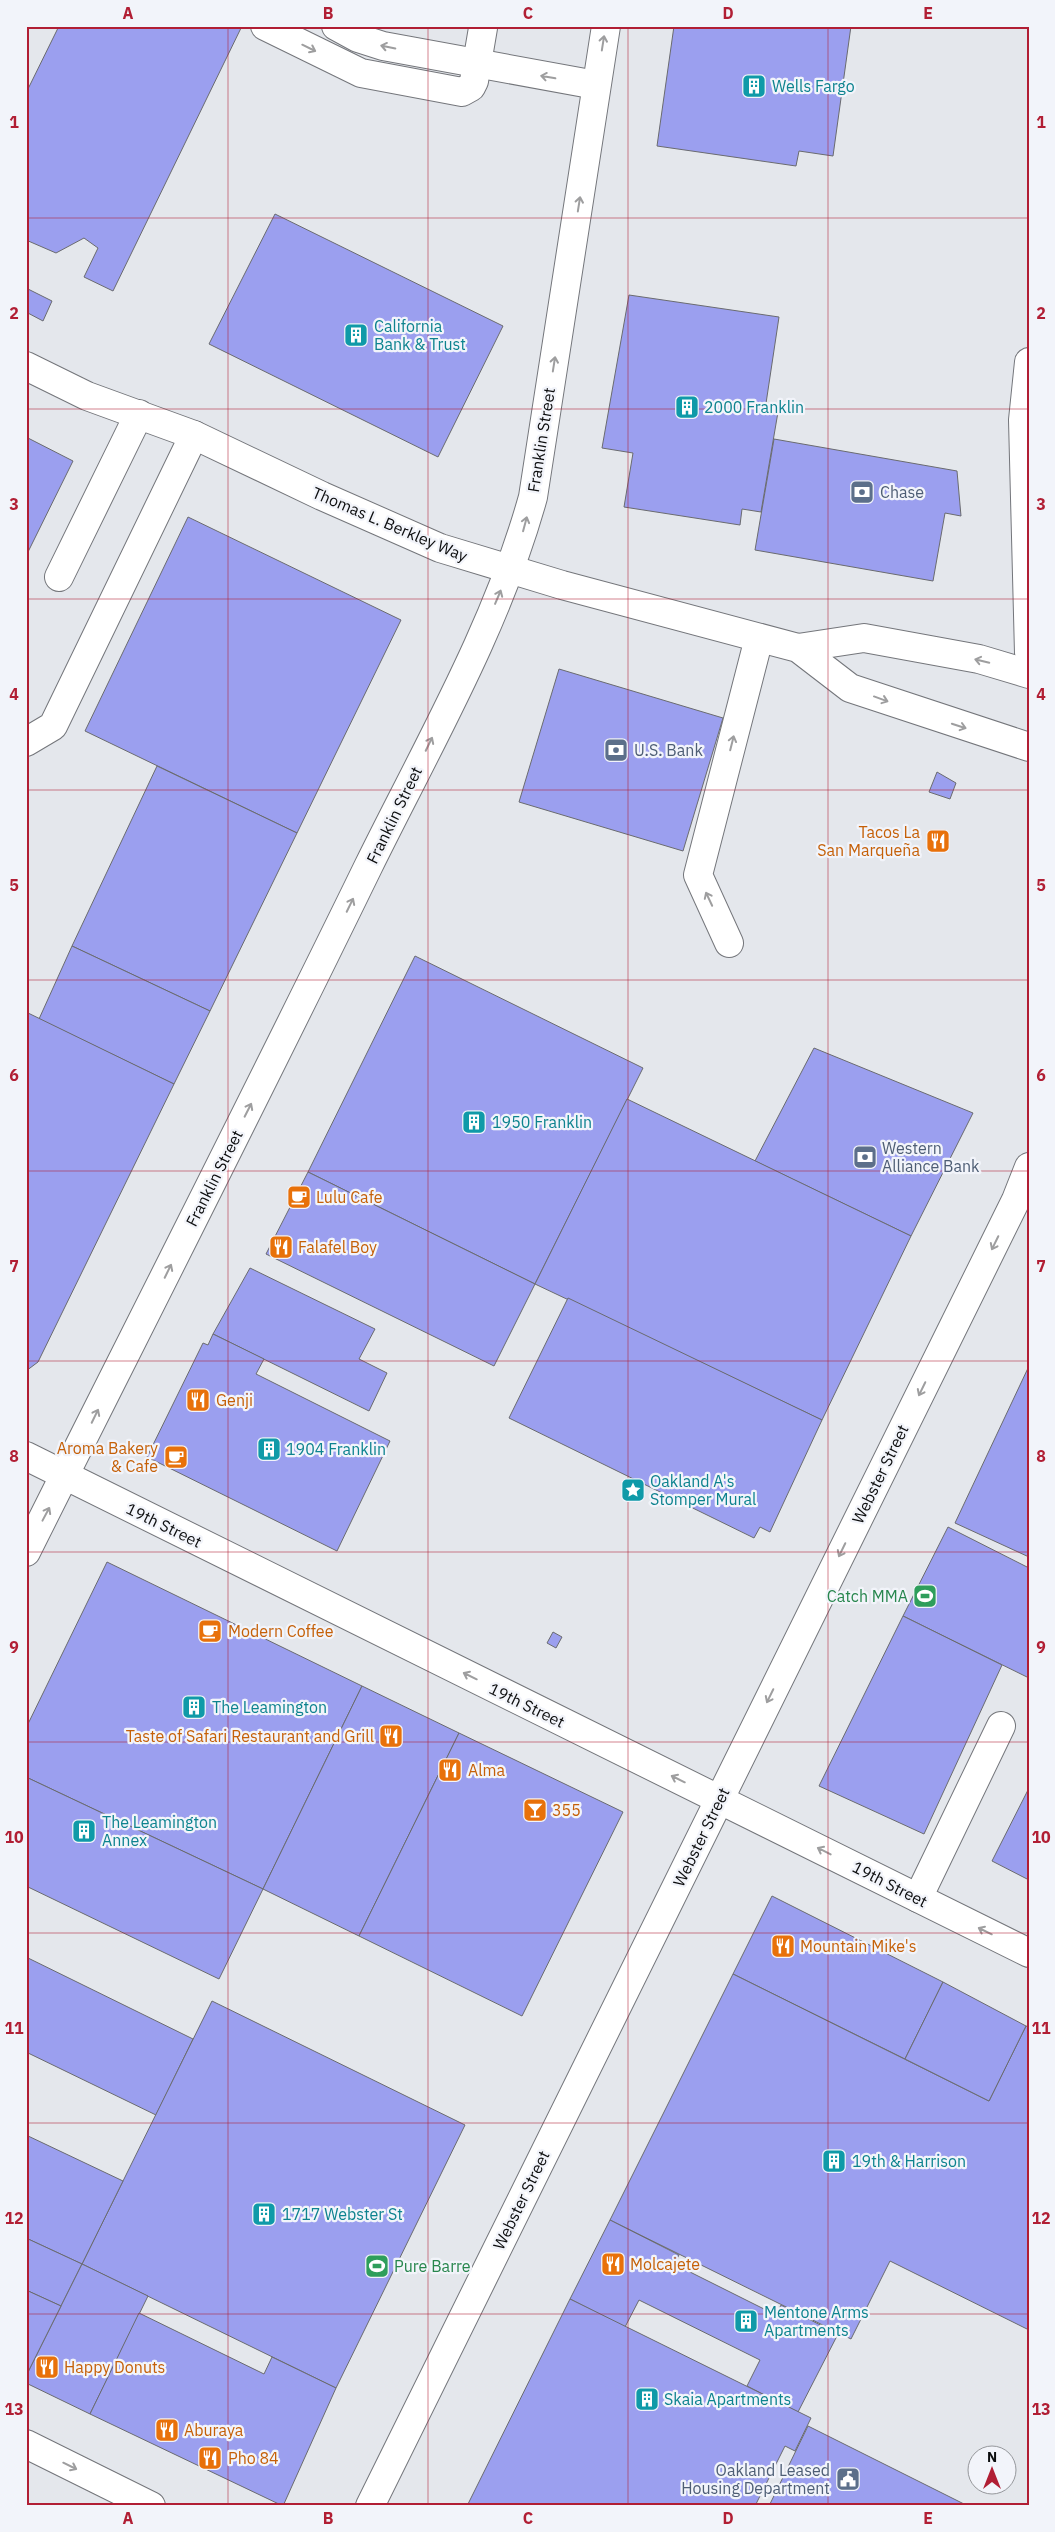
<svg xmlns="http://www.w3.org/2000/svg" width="1055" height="2532" font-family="'IBM Plex Sans',sans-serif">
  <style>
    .building { fill: #9b9fef; stroke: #6a6b6f }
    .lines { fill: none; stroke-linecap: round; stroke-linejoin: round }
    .minor-casing { stroke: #74767b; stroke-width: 30 }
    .minor { stroke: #fff; stroke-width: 28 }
    .oneway { stroke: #9e9e9f }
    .grid { fill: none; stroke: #b11e34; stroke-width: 1; stroke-opacity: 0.55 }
    .labels { text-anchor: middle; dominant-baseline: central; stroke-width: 4.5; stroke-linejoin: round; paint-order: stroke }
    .culture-label { font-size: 16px; fill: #0d838f; stroke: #f2f4fa; text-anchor: start }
    .street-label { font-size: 16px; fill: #0c0d0e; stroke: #f2f4fa }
    .service-label { font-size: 16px; fill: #4e5e75; stroke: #f2f4fa; text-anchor: start }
    .food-label { font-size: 16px; fill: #c56008; stroke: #f2f4fa; text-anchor: start }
    .leisure-label { font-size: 16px; fill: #27864d; stroke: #f2f4fa; text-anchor: end }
    .neatline { fill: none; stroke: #b11e34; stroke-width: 2 }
    .grid-label { font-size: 16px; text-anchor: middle; font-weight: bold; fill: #b11e34 }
  </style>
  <rect width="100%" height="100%" fill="#e4e7ec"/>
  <g class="building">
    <polygon points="59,26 242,26 113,291 84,277 98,248 84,238 56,253 26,240 26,93"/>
    <polygon points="674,26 851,26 833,156 799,151 796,166 657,146"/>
    <polygon points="275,214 503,326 438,457 209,344"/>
    <polygon points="26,288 52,301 43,321 26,312"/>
    <polygon points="629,295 779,317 765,410 778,412 761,512 742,509 740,525 624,507 633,453 602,448"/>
    <polygon points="26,437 73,461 26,556"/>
    <polygon points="774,439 957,471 961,516 945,513 933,581 755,550"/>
    <polygon points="188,517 401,620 297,833 85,731"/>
    <polygon points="559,669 723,718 683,851 519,802"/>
    <polygon points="157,766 297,833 210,1011 72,946"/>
    <polygon points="937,772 956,783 950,799 929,792"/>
    <polygon points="72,946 210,1011 174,1084 39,1019"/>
    <polygon points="415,956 643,1068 535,1284 308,1172"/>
    <polygon points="26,1012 174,1084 38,1362 26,1371"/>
    <polygon points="814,1048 973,1113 911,1236 755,1161"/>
    <polygon points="627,1099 911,1236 822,1420 535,1284"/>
    <polygon points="308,1172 535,1284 494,1366 266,1254"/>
    <polygon points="250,1268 375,1329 359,1359 387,1373 369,1411 213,1334"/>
    <polygon points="568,1298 822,1420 770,1532 760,1527 754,1538 509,1418"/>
    <polygon points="213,1334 264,1359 256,1374 390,1441 337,1551 147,1457 203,1343 208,1345"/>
    <polygon points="1029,1366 1029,1557 955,1523"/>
    <polygon points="948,1527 1029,1568 1029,1678 903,1616"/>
    <polygon points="107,1562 362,1686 263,1889 26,1777 26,1728"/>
    <polygon points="903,1616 1002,1665 924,1834 819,1786"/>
    <polygon points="553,1632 562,1637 556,1648 547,1643"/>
    <polygon points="362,1686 459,1733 359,1936 263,1889"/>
    <polygon points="459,1733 623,1812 522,2016 359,1936"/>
    <polygon points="26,1777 263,1889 219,1979 26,1886"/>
    <polygon points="1029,1788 1029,1880 992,1861"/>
    <polygon points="772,1896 943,1982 905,2059 733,1974"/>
    <polygon points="26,1957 193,2039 156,2115 26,2052"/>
    <polygon points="733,1974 989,2101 1026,2026 1029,2027 1029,2330 890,2261 851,2339 610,2220"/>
    <polygon points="943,1982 1026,2026 989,2101 905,2059"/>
    <polygon points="212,2001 465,2125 336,2388 82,2264"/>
    <polygon points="26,2135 123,2181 82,2264 26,2238"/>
    <polygon points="610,2220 679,2255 674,2264 776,2315 781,2305 838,2334 798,2412 747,2386 760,2360 639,2300 625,2327 570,2299"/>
    <polygon points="26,2238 82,2264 61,2306 26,2290"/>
    <polygon points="82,2264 148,2296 90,2414 26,2383 26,2376"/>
    <polygon points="26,2290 61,2306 26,2376"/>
    <polygon points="570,2299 811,2418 795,2451 785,2446 755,2506 467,2506"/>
    <polygon points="139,2313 264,2374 272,2357 336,2388 283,2506 90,2414"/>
    <polygon points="808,2426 968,2506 769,2506"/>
  </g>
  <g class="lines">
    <g class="minor-casing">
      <g id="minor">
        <polyline points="265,26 361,73 462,92 471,87 474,81 483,28"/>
        <polyline points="336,26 358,38 383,46 596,85"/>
        <polyline points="1029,362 1023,420 1029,653"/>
        <polyline points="26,366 87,396 194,435 322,496 440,548 562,585 798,648 850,688 1029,747"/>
        <polyline points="59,577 139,414"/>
        <polyline points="798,648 864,638 979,659 1029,674"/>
        <polyline points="26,742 53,726 194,435"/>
        <polyline points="729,943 698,875 759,638"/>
        <polyline points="26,1456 1029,1953"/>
        <path d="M26 1552C140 1324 256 1097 368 867 427 747 497 627 533 497L606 26"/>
        <polyline points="918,1898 1001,1726"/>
        <polyline points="26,2444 151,2506"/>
        <polyline points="370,2506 1016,1200 1029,1167"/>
      </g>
    </g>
    <use href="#minor" class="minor"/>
  </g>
  <defs><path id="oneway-shaft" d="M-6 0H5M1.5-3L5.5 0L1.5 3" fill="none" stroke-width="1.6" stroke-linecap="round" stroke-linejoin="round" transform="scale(1.25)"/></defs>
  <g class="oneway">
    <use href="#oneway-shaft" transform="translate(603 43) rotate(-81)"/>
    <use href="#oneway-shaft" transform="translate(388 47) rotate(-168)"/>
    <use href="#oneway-shaft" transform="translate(309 48) rotate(26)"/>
    <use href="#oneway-shaft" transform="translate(548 77) rotate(-170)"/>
    <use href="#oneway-shaft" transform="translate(579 204) rotate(-81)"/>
    <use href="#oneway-shaft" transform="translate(554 364) rotate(-81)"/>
    <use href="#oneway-shaft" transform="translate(525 524) rotate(-75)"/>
    <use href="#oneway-shaft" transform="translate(498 597) rotate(-67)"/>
    <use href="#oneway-shaft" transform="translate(982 661) rotate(-166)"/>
    <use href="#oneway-shaft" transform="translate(881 699) rotate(20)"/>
    <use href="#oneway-shaft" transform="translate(959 726) rotate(18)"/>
    <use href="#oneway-shaft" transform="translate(732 743) rotate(-76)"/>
    <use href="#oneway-shaft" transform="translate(429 744) rotate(-64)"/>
    <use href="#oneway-shaft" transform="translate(709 899) rotate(-115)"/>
    <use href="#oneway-shaft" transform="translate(350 905) rotate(-64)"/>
    <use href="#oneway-shaft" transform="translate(248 1110) rotate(-63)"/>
    <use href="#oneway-shaft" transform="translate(995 1243) rotate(116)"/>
    <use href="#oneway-shaft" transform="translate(168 1271) rotate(-64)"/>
    <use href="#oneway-shaft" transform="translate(922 1389) rotate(116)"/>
    <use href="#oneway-shaft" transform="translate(95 1416) rotate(-64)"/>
    <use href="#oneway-shaft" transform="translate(46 1514) rotate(-62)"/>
    <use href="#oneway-shaft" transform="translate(842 1550) rotate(116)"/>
    <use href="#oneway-shaft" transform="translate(470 1676) rotate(-154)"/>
    <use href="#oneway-shaft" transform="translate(770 1696) rotate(116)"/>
    <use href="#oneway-shaft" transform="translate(678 1779) rotate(-154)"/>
    <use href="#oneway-shaft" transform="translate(824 1851) rotate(-153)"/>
    <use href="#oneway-shaft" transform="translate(985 1931) rotate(-154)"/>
    <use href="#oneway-shaft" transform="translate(70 2466) rotate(26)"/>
  </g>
  <path class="grid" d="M228 26V2506M428 26V2506M628 26V2506M828 26V2506M26 218H1029M26 409H1029M26 599H1029M26 790H1029M26 980H1029M26 1171H1029M26 1361H1029M26 1552H1029M26 1742H1029M26 1933H1029M26 2123H1029M26 2314H1029"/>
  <defs>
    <g id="building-square" transform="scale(1.25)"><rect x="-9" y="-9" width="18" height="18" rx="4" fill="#0f9aa8" stroke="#f2f4fa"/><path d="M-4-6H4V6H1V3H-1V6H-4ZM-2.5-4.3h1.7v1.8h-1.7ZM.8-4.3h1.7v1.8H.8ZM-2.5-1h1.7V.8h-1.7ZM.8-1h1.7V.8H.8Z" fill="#fff"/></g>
    <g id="bank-square" transform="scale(1.25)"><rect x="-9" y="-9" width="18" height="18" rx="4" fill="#5c6f8a" stroke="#f2f4fa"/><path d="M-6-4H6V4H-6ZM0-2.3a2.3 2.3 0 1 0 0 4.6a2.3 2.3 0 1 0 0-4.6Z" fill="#fff"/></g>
    <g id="restaurant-square" transform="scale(1.25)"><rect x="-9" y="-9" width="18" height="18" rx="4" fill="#e8710a" stroke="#f2f4fa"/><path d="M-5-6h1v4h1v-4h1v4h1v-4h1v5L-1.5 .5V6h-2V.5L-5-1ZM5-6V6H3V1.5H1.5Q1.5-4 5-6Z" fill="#fff"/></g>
    <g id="cafe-square" transform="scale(1.25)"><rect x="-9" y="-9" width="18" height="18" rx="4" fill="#e8710a" stroke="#f2f4fa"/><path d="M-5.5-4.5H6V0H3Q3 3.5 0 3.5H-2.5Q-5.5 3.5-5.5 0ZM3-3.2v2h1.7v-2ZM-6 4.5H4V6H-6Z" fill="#fff"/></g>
    <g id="sight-square" transform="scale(1.25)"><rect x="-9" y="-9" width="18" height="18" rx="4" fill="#0f9aa8" stroke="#f2f4fa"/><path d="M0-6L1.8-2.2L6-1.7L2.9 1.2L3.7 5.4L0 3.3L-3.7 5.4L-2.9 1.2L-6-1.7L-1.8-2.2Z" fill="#fff"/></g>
    <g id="stadium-square" transform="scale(1.25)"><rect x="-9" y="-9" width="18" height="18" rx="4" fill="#2e9e5b" stroke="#f2f4fa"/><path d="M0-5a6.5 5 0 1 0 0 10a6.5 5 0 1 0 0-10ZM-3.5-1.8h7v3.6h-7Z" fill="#fff"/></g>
    <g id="bar-square" transform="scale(1.25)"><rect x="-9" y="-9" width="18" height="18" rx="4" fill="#e8710a" stroke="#f2f4fa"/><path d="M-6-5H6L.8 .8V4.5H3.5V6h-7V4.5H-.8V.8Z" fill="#fff"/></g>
    <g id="civic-square" transform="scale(1.25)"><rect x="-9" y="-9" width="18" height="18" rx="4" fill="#5c6f8a" stroke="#f2f4fa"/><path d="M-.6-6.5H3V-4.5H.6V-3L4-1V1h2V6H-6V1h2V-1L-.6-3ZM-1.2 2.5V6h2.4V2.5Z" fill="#fff"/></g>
  </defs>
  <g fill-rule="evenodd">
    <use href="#building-square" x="754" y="86"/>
    <use href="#building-square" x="356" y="335"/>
    <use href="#building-square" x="687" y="407"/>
    <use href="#bank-square" x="862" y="492"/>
    <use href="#bank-square" x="616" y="750"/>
    <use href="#restaurant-square" x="938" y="841"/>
    <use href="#building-square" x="474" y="1122"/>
    <use href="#bank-square" x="865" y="1157"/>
    <use href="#cafe-square" x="299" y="1197"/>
    <use href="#restaurant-square" x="281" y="1247"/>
    <use href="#restaurant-square" x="198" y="1400"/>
    <use href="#building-square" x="269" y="1449"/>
    <use href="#cafe-square" x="176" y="1457"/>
    <use href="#sight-square" x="633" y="1490"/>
    <use href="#stadium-square" x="925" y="1596"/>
    <use href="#cafe-square" x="210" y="1631"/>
    <use href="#building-square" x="194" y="1707"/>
    <use href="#restaurant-square" x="391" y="1736"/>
    <use href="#restaurant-square" x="450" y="1770"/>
    <use href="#bar-square" x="535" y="1810"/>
    <use href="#building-square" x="84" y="1831"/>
    <use href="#restaurant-square" x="783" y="1946"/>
    <use href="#building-square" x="834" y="2161"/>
    <use href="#building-square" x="264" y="2214"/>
    <use href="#restaurant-square" x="613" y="2264"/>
    <use href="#stadium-square" x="377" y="2266"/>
    <use href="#building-square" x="746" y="2321"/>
    <use href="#restaurant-square" x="47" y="2367"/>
    <use href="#building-square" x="647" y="2399"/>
    <use href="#restaurant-square" x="167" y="2430"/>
    <use href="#restaurant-square" x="210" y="2458"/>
    <use href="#civic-square" x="848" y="2479"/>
  </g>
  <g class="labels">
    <g class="culture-label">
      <text x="772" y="86">Wells Fargo</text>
      <text x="374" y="326">California<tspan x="374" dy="18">Bank &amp; Trust</tspan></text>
      <text x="704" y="407">2000 Franklin</text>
      <text x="492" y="1122">1950 Franklin</text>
      <text x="286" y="1449">1904 Franklin</text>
      <text x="650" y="1481">Oakland A's<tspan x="650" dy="18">Stomper Mural</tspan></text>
      <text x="212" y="1707">The Leamington</text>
      <text x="102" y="1822">The Leamington<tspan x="102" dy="18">Annex</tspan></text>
      <text x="852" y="2161">19th &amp; Harrison</text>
      <text x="282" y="2214">1717 Webster St</text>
      <text x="764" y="2312">Mentone Arms<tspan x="764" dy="18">Apartments</tspan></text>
      <text x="664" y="2399">Skaia Apartments</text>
    </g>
    <g class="street-label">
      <text transform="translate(541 440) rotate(-81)">Franklin Street</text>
      <text transform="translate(390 524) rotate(23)">Thomas L. Berkley Way</text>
      <text transform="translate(394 815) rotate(-64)">Franklin Street</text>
      <text transform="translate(214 1178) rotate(-63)">Franklin Street</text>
      <text transform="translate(880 1474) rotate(-64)">Webster Street</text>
      <text transform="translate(164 1525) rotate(26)">19th Street</text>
      <text transform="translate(527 1705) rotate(26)">19th Street</text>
      <text transform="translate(701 1837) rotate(-64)">Webster Street</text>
      <text transform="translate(890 1884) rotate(27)">19th Street</text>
      <text transform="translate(521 2200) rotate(-64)">Webster Street</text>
    </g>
    <g class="service-label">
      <text x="880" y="492">Chase</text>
      <text x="634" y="750">U.S. Bank</text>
      <text x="882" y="1148">Western<tspan x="882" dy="18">Alliance Bank</tspan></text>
      <text x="830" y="2470" text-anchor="end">Oakland Leased<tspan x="830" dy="18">Housing Department</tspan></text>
    </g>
    <g class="food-label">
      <text x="920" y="832" text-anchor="end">Tacos La<tspan x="920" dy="18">San Marqueña</tspan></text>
      <text x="316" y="1197">Lulu Cafe</text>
      <text x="298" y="1247">Falafel Boy</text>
      <text x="216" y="1400">Genji</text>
      <text x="158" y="1448" text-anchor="end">Aroma Bakery<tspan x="158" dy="18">&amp; Cafe</tspan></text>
      <text x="228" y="1631">Modern Coffee</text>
      <text x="374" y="1736" text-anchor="end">Taste of Safari Restaurant and Grill</text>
      <text x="468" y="1770">Alma</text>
      <text x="552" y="1810">355</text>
      <text x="800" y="1946">Mountain Mike's</text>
      <text x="630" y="2264">Molcajete</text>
      <text x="64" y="2367">Happy Donuts</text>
      <text x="184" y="2430">Aburaya</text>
      <text x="228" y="2458">Pho 84</text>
    </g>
    <g class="leisure-label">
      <text x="908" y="1596">Catch MMA</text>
      <text x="394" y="2266" text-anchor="start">Pure Barre</text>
    </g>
  </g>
  <rect width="1055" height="2532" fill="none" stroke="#f2f4fa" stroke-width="55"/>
  <g transform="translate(992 2470)"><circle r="24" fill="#f2f4fa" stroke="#96989c"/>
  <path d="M0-4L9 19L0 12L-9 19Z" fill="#b11e34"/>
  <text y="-8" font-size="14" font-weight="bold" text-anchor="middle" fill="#0c0d0e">N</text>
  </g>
  <rect x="28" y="28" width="1000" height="2476" class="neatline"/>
  <g class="grid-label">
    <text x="128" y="19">A</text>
    <text x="328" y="19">B</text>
    <text x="528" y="19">C</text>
    <text x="728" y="19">D</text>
    <text x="928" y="19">E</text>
    <text x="14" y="128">1</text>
    <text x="1041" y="128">1</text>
    <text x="14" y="319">2</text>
    <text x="1041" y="319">2</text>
    <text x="14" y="510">3</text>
    <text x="1041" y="510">3</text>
    <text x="14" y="700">4</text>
    <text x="1041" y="700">4</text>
    <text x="14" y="891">5</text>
    <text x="1041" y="891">5</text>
    <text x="14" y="1081">6</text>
    <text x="1041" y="1081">6</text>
    <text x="14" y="1272">7</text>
    <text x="1041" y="1272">7</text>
    <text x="14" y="1462">8</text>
    <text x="1041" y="1462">8</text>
    <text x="14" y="1653">9</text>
    <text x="1041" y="1653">9</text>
    <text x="14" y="1843">10</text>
    <text x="1041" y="1843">10</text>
    <text x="14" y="2034">11</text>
    <text x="1041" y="2034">11</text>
    <text x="14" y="2224">12</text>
    <text x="1041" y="2224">12</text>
    <text x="14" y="2415">13</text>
    <text x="1041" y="2415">13</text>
    <text x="128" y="2524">A</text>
    <text x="328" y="2524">B</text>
    <text x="528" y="2524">C</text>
    <text x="728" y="2524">D</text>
    <text x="928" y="2524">E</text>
  </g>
</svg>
